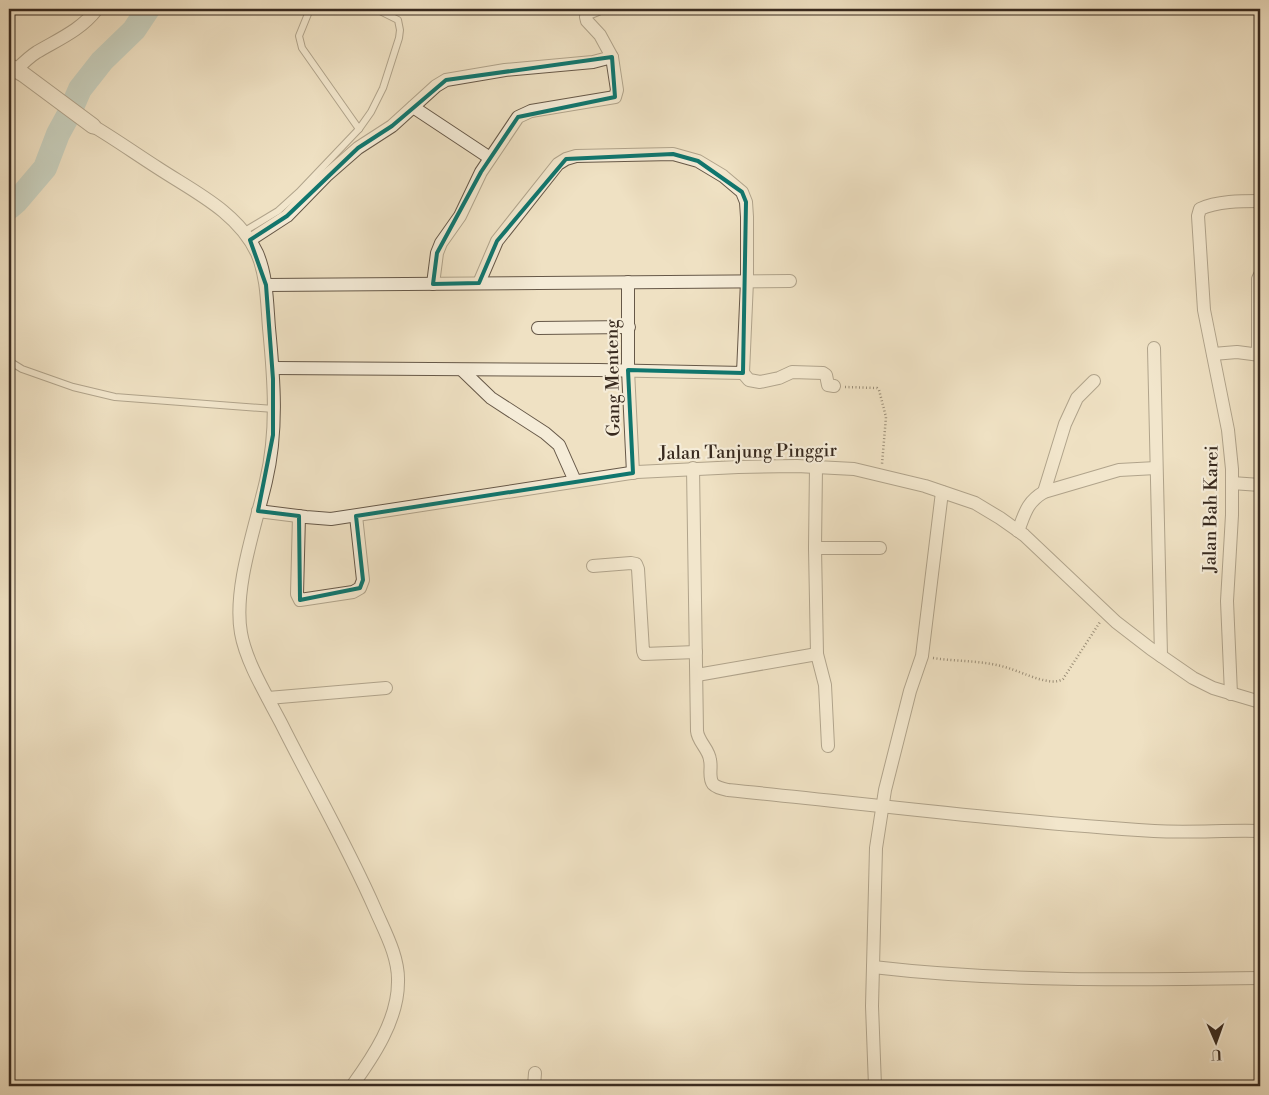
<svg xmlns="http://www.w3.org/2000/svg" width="1269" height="1095" font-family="'Libre Bodoni',serif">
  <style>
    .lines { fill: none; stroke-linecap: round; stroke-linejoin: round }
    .river { stroke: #9cbcbb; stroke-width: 24 }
    .service-casing { stroke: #665848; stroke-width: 8 }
    .minor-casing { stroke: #665848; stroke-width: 14 }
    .tertiary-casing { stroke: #665848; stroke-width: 17 }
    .path { stroke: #382a1f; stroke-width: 2.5; stroke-dasharray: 1 2.5; stroke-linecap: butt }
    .service { stroke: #f5ecd8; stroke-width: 6 }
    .minor { stroke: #f5ecd8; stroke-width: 12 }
    .tertiary { stroke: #f5ecd8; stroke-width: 15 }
    .marked { fill: none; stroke: #0f766e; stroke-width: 4; stroke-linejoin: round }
    .labels { text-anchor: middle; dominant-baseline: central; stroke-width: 4.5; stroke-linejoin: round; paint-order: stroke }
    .street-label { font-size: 18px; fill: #382a1f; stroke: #f5ecd8 }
  </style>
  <rect width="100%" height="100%" fill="#efe1c3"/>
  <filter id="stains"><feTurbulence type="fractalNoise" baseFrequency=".004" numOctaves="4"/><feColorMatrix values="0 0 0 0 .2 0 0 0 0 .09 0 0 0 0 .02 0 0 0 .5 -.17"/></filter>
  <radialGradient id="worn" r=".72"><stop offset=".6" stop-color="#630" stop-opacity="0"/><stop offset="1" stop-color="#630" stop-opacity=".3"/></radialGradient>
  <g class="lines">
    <polyline class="river" points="9,208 16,202 45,168 58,134 70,112 80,89 102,61 134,30 148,9"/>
    <g class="service-casing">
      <g id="service">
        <polyline points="310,9 299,36 302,48 359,129"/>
        <polyline points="243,232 278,211 299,192 359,129 371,112 383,88 399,38 400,30 398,20 376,9"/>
        <polyline points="9,361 22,369 73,387 115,397 274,409"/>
      </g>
    </g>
    <g class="minor-casing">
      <g id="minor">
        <path d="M16 70C22 64 29 57 37 52 59 39 81 30 97 9"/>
        <polyline points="413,107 490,158"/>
        <path d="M93 126C115 139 136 154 158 168 193 191 238 212 257 253 267 276 267 303 269 328 274 379 278 431 266 481 256 525 233 588 241 633 246 662 267 696 281 723 312 785 347 845 375 909 385 932 399 957 398 982 398 1020 373 1057 352 1086"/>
        <polyline points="250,240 287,216 326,176 358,148 392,126 436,86 446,80 505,70 593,62 612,57 600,35 587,21 586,17 588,13 598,9"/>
        <polyline points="628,282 628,370 633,473"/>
        <polyline points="433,284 437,253 441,243 460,216 481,172 518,117 531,111 615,97 617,90 612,57"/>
        <polyline points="266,285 790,281"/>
        <polyline points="538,328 629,327"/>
        <polyline points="1154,348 1161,656"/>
        <polyline points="1213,354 1237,352 1260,355"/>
        <polyline points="1258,354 1258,279 1260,275"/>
        <polyline points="273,368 599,370 743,373 747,281 747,217 746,202 742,192 723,176 698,161 673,154 576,156 566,159 558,164 497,241 479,283"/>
        <polyline points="462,370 491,398 545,433 559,445 575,481"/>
        <polyline points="743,373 749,380 760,382 779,378 792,372 823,373 826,375 828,385 834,386"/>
        <polyline points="816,467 815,548 817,654 825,685 828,746"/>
        <path d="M693 468 697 731C698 742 709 749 710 760 712 768 708 777 713 784 717 788 723 789 728 790 870 804 1012 822 1154 831 1190 833 1225 830 1260 831"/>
        <polyline points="1232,483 1260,485"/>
        <polyline points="1044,492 1065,424 1077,398 1094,381"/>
        <polyline points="258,511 306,517 331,519 637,472 738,467 797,466 854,469 925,486 975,503 1000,518 1024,535 1116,622 1151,649 1193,678 1213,688 1260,702"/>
        <polyline points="299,516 297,594 300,600 353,592 360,588 363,580 356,516"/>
        <path d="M1018 531C1025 513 1027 502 1044 492L1119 470 1156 468"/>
        <polyline points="815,548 880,548"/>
        <polyline points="593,566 631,563 636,564 638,569 643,651 644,654 696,652"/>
        <polyline points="697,675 817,654"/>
        <path d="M1231 694 1227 601 1232 515V469L1228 430 1204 310 1198 216 1200 209C1217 201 1241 201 1260 201"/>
        <polyline points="268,698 386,688"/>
        <path d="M873 967C1002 982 1131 980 1260 978"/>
        <polyline points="534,1086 535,1073"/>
        <polyline points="875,1086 872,1006 876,848 885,790 910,691 922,656 942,492"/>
      </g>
    </g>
    <g class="tertiary-casing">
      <polyline id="tertiary" points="9,66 23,74 93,126"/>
    </g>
    <g class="path">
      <polyline points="845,387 877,388 879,390 886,417 882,464"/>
      <path d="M933 658C959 662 986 660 1011 669 1024 673 1051 687 1063 679L1100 622"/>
    </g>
    <use href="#service" class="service"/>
    <use href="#minor" class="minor"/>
    <use href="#tertiary" class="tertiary"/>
  </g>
  <path d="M0 0H1269V1095H0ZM612 57 615 97 518 117 481 172 437 253 433 284 479 283 497 241 566 159 673 154 698 161 742 192 746 202 743 373 628 370 633 473 356 516 363 580 360 588 300 600 299 516 258 511 273 435V379L266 285 250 240 287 216 358 148 392 126 446 80Z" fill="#efe1c3" fill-opacity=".55" fill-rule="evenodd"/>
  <path class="marked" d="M612 57 615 97 518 117 481 172 437 253 433 284 479 283 497 241 566 159 673 154 698 161 742 192 746 202 743 373 628 370 633 473 356 516 363 580 360 588 300 600 299 516 258 511 273 435V379L266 285 250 240 287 216 358 148 392 126 446 80Z"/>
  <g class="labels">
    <g class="street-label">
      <text transform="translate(613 378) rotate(-91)">Gang Menteng</text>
      <text transform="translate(748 452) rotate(-1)">Jalan Tanjung Pinggir</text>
      <text transform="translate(1211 509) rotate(-89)">Jalan Bah Karei</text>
    </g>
  </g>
  <rect width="1269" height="1095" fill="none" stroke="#efe1c3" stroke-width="30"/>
  <rect x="10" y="10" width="1249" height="1075" fill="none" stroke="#382a1f" stroke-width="2.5"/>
  <rect x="15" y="15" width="1239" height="1065" fill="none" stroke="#382a1f"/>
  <g transform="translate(1216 1042) rotate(178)" stroke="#f5ecd8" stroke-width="4" paint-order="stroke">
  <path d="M0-4L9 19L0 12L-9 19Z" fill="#382a1f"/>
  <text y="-8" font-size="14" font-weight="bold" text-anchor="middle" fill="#382a1f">U</text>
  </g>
  <rect width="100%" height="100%" filter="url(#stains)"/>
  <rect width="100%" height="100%" fill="url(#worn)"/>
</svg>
